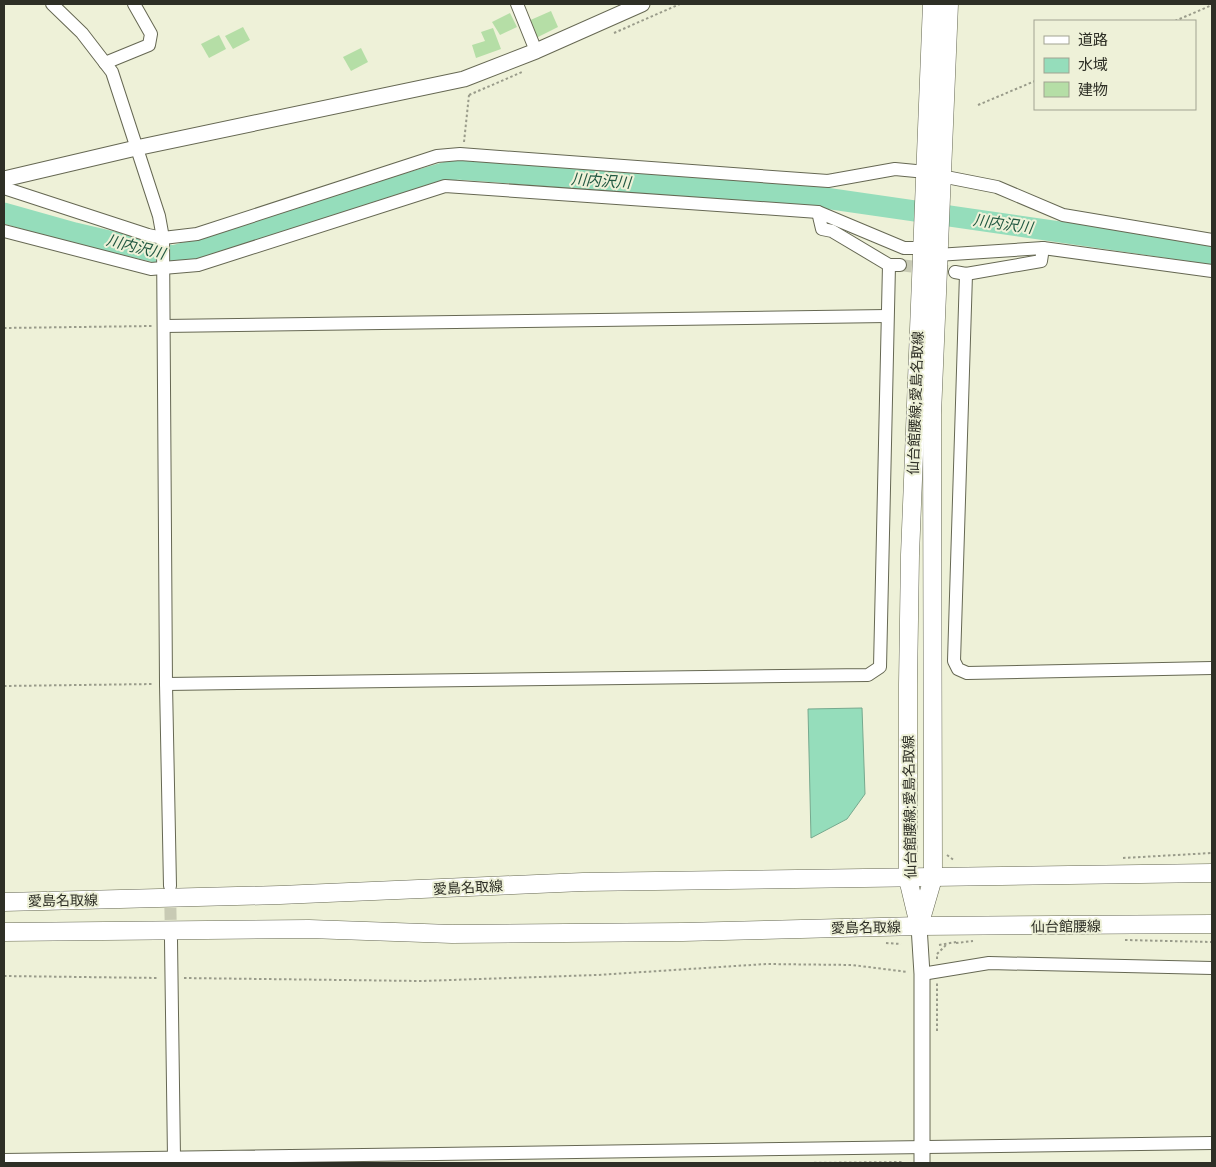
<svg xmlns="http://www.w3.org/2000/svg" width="1216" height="1167" font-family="'Noto Sans','Noto Sans JP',sans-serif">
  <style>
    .water { fill: #95ddbb; stroke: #76a98e }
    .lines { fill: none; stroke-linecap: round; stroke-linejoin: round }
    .river { stroke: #95ddbb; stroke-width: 21 }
    .building { fill: #b5dea6 }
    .minor-tunnel { stroke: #c8cab4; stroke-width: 12; stroke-dasharray: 12 6; stroke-linecap: butt }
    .minor-casing { stroke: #666853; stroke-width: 14 }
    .tertiary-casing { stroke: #666853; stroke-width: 17 }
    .secondary-casing { stroke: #666853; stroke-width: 19 }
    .path { stroke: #999b8a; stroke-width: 2; stroke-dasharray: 2.5 2.5; stroke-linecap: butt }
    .minor { stroke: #fff; stroke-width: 12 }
    .tertiary { stroke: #fff; stroke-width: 15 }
    .secondary { stroke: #fff; stroke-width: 18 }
    .labels { text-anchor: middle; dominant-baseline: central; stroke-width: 4; stroke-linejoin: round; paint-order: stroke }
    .street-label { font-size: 14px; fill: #2e2f26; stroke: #eef1d8 }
    .water-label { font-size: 15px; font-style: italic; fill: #215841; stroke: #eef1d8 }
  </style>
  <rect width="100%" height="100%" fill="#eef1d8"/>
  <polygon class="water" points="862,708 865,794 847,819 811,838 808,709"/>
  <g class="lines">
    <polyline class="river" points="4,213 75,233 173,256 214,245 302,214 457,169 811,196 1212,254"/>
  </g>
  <g class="building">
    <polygon points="551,11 558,27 534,39 526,22"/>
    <polygon points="510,13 517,27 500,35 492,22"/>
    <polygon points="243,27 250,40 233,49 225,36"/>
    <polygon points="493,28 501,49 476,58 472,45 485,41 481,32"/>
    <polygon points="219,35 226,49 209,58 201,44"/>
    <polygon points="361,48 368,62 351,71 343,57"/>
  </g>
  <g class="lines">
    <g class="minor-tunnel">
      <polyline points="900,265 955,272"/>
      <polyline points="170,890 171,937"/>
    </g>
    <g class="minor-casing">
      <g id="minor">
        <polyline points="52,4 82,33 112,72 159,216 163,238 166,684 170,886"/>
        <polyline points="517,4 536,51"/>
        <polyline points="105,63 149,45 151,34 134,4"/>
        <polyline points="941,176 997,187 1063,215 1212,240"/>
        <polyline points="4,188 148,235 163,238 197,234 437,156 460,154 828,181 895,169 926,172"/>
        <polyline points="818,212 822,229 832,231 889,265 900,265"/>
        <polyline points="4,231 151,269 198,265 445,186 818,212 904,248 921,248"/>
        <polyline points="937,255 1043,248 1212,271"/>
        <polyline points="955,272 966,274 1041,261 1043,248"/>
        <polyline points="966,274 954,661 958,669 967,673 1212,668"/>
        <polyline points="164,326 887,316"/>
        <polyline points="166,684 868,675 880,667 889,265"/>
        <polyline points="171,940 174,1158"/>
        <polyline points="922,974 989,963 1212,968"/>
        <polyline points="4,1160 1212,1143"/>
      </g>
    </g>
    <g class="tertiary-casing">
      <g id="tertiary">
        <polyline points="4,179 136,148 464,79 536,51 642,4"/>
        <polyline points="919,926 922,974 922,1163"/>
      </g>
    </g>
    <g class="secondary-casing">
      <g id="secondary">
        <polyline points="4,902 280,895 583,882 1212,873"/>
        <polyline points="919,925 908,879 908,684 910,555 932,4"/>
        <polyline points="919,926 933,878 932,414 949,4"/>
        <polyline points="4,932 309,929 452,934 683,932 919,926 1212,924"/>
      </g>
    </g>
    <g class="path">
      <polyline points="1175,21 1212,5"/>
      <polyline points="614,33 680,4"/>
      <polyline points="469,95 522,72"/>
      <polyline points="978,105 1035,81"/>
      <polyline points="464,142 469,95"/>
      <polyline points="4,328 152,326"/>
      <polyline points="4,686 154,684"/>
      <polyline points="947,855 955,861"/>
      <polyline points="1123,858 1212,853"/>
      <polyline points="1125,940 1212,942"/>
      <polyline points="886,943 901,944"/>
      <polyline points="956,943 973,941"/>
      <polyline points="939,945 956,942"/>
      <polyline points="937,959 937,954 946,945"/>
      <polyline points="4,976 159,978"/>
      <polyline points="184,978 421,981 597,975 766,964 852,965 908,972"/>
      <polyline points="937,1031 937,983"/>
      <polyline points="799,1163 902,1162"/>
    </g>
    <use href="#minor" class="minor"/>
    <use href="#tertiary" class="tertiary"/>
    <use href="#secondary" class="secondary"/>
  </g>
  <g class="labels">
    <g class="street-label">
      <text transform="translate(915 403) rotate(-88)">仙台館腰線;愛島名取線</text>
      <text transform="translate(909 807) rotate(-91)">仙台館腰線;愛島名取線</text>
      <text transform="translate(468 887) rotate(-3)">愛島名取線</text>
      <text transform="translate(63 900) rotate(-1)">愛島名取線</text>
      <text transform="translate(1066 926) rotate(-1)">仙台館腰線</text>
      <text transform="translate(866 927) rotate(-1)">愛島名取線</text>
    </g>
    <g class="water-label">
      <text transform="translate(601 180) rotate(4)">川内沢川</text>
      <text transform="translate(1003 223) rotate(8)">川内沢川</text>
      <text transform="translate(136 246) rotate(14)">川内沢川</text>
    </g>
  </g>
  <rect width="1216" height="1167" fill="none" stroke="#2e2f26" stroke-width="10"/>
  <rect x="1034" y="20" width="162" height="90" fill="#eef1d8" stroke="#a1a391"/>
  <rect x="1044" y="36" width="25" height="8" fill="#ffffff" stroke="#a1a391"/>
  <text x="1078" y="45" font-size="15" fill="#2e2f26">道路</text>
  <rect x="1044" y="58" width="25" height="15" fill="#95ddbb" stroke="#a1a391"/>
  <text x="1078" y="70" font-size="15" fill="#2e2f26">水域</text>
  <rect x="1044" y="82" width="25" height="15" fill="#b5dea6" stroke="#a1a391"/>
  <text x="1078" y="95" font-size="15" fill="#2e2f26">建物</text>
</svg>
